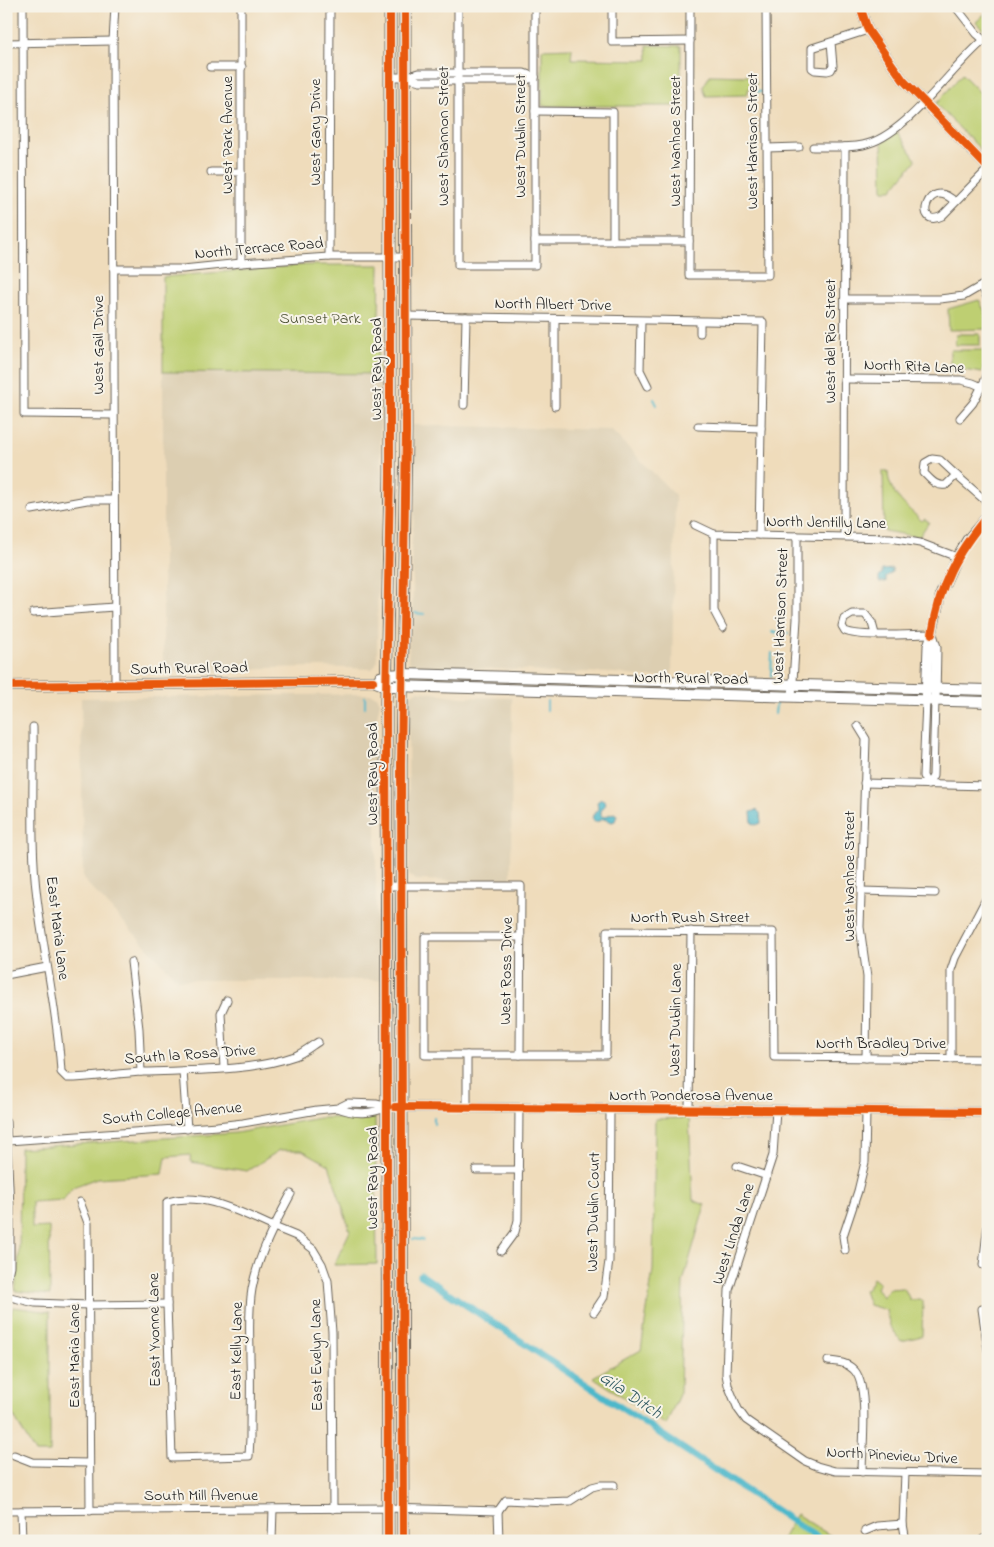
<svg xmlns="http://www.w3.org/2000/svg" width="994" height="1547" font-family="'Indie Flower',sans-serif">
  <style>
    .built { fill: #dcceb1 }
    .green { fill: #becf72; stroke: #6d7647 }
    .water { fill: #4db8ca; stroke: #346a73 }
    .lines { fill: none; stroke-linecap: round; stroke-linejoin: round }
    .stream { stroke: #4db8ca; stroke-width: 2 }
    .canal { stroke: #4db8ca; stroke-width: 7 }
    .minor-casing { stroke: #665f54; stroke-width: 9 }
    .tertiary-casing { stroke: #665f54; stroke-width: 11 }
    .secondary-casing { stroke: #665f54; stroke-width: 12 }
    .primary-casing { stroke: #665f54; stroke-width: 13 }
    .minor { stroke: #fff; stroke-width: 7 }
    .tertiary { stroke: #fff; stroke-width: 9 }
    .secondary { stroke: #fff; stroke-width: 10 }
    .primary { stroke: #fff; stroke-width: 11 }
    .cycleway-casing { stroke: #f7f3e8; stroke-width: 11 }
    .cycleway { stroke: #e8590c; stroke-width: 8 }
    .labels { text-anchor: middle; dominant-baseline: central; stroke-width: 4; stroke-linejoin: round; paint-order: stroke }
    .street-label { font-size: 16px; fill: #1c1c1c; stroke: #f7f3e8 }
    .park-label { font-size: 16px; fill: #4d5236; stroke: #f7f3e8 }
    .water-label { font-size: 18px; font-style: italic; fill: #305a62; stroke: #f7f3e8 }
  </style>
  <rect width="100%" height="100%" fill="#f7f3e8"/>
  <filter id="ink" filterUnits="userSpaceOnUse"><feTurbulence type="fractalNoise" baseFrequency=".02" numOctaves="2"/><feDisplacementMap in="SourceGraphic" scale="10" xChannelSelector="R" yChannelSelector="G"/><feConvolveMatrix kernelMatrix="1 2 1 2 8 2 1 2 1" color-interpolation-filters="sRGB"/></filter>
  <filter id="wash" filterUnits="userSpaceOnUse"><feTurbulence type="fractalNoise" baseFrequency=".0096" numOctaves="4" result="noise"/><feDisplacementMap in="SourceGraphic" scale="20" xChannelSelector="R" yChannelSelector="G"/><feGaussianBlur stdDeviation="1.12" result="paint"/><feColorMatrix in="noise" values="0 0 0 0 0 0 0 0 0 0 0 0 0 0 0 0 0 1.4 0 .05"/><feComposite in="paint" operator="in"/></filter>
  <g filter="url(#wash)">
    <rect width="100%" height="100%" fill="#efdcbb"/>
    <g class="built">
      <polygon points="163,372 384,374 384,392 380,430 381,462 384,482 383,509 378,555 377,661 375,666 372,669 320,667 265,668 247,671 163,673"/>
      <polygon points="412,425 611,430 675,495 672,677 644,677 615,673 582,672 561,675 529,670 416,667 410,663 408,659 409,645 412,616 413,583 411,548 414,519 415,486 412,463"/>
      <polygon points="418,691 462,697 512,698 511,880 505,882 416,880 409,875 408,697 413,693"/>
      <polygon points="370,694 377,696 380,702 376,722 376,959 381,980 178,980 83,879 81,698"/>
    </g>
    <g class="green">
      <polygon points="988,11 988,34 976,22"/>
      <polygon points="647,45 681,46 681,106 542,106 542,49 572,48 571,59 648,60"/>
      <polygon points="962,74 988,101 988,145 982,151 936,104"/>
      <polygon points="710,75 749,76 757,83 755,86 749,88 747,95 706,96 703,87"/>
      <polygon points="895,129 916,160 892,190 883,190 882,139"/>
      <polygon points="305,265 380,265 378,374 163,372 163,277"/>
      <polygon points="979,300 986,314 986,329 949,330 948,309"/>
      <polygon points="956,334 980,334 980,345 955,345"/>
      <polygon points="950,350 988,350 982,373 950,368"/>
      <path d="M883 471H888C888 493 907 507 922 521L924 519 929 522 919 537 884 531Z"/>
      <polygon points="375,1117 377,1264 334,1265 350,1231 329,1165 302,1150 280,1150 247,1171 191,1162 190,1155 166,1157 163,1174 97,1178 73,1187 63,1200 32,1202 32,1228 49,1227 50,1295 15,1291 19,1256 20,1148 236,1133 319,1118"/>
      <polygon points="689,1118 693,1200 705,1205 683,1282 680,1392 666,1425 593,1377 641,1350 653,1270 655,1119"/>
      <polygon points="873,1278 879,1283 876,1288 883,1297 889,1289 904,1288 910,1300 919,1299 923,1301 922,1336 901,1341 890,1326 886,1310 869,1305 864,1291 868,1288"/>
      <polygon points="13,1307 50,1312 50,1453 35,1453 9,1408 6,1409 6,1328"/>
      <polygon points="796,1514 839,1541 781,1541"/>
    </g>
    <g class="water">
      <polygon points="892,569 892,572 886,577 886,582 879,582 879,577 882,574 882,570"/>
      <polygon points="601,799 604,800 606,804 601,811 601,815 603,817 614,813 617,815 615,821 612,822 604,819 596,822 592,819 593,815 598,809 597,802"/>
      <polygon points="757,810 760,813 761,823 756,825 752,823 751,812"/>
    </g>
    <g class="lines">
      <g class="stream">
        <polyline points="752,91 764,92"/>
        <polyline points="654,399 657,405"/>
        <polyline points="415,613 424,614"/>
        <polyline points="772,632 788,633"/>
        <polyline points="771,676 772,653"/>
        <polyline points="365,707 365,697"/>
        <polyline points="547,710 547,701"/>
        <polyline points="775,714 776,704"/>
        <polyline points="434,1117 434,1124"/>
        <polyline points="413,1239 423,1240"/>
      </g>
      <polyline class="canal" points="421,1275 822,1541"/>
    </g>
  </g>
  <g filter="url(#ink)">
    <g class="lines">
      <g class="minor-casing">
        <g id="minor">
          <polyline points="23,6 24,414 113,415"/>
          <polyline points="458,6 458,265 535,265 535,6"/>
          <polyline points="612,6 612,42 690,41"/>
          <polyline points="690,6 689,275 768,275 766,6"/>
          <polyline points="955,6 977,34 988,44"/>
          <polyline points="831,42 833,66 831,70 827,71 815,70 812,68 812,48 868,30"/>
          <polyline points="6,43 113,41"/>
          <polyline points="210,67 242,67"/>
          <polyline points="390,77 405,77 420,81 524,81 535,77"/>
          <polyline points="406,77 418,73 524,73 535,77"/>
          <polyline points="535,111 613,112 613,241"/>
          <path d="M813 147C830 147 847 148 863 145 905 137 950 69 983 41"/>
          <polyline points="767,148 799,147"/>
          <polyline points="211,172 241,172"/>
          <path d="M955 202C927 174 913 230 942 216L988 169"/>
          <polyline points="535,241 689,241"/>
          <polyline points="329,257 330,6"/>
          <polyline points="241,263 241,6"/>
          <polyline points="114,269 183,269 241,263 329,257 406,257"/>
          <polyline points="982,286 988,300"/>
          <polyline points="845,299 940,299 964,296 988,282"/>
          <polyline points="406,316 763,322 759,535"/>
          <polyline points="555,320 555,406"/>
          <polyline points="641,321 640,370 648,386"/>
          <polyline points="700,333 700,322"/>
          <polyline points="844,379 961,380 973,383 982,387"/>
          <polyline points="464,405 466,317"/>
          <polyline points="960,418 973,403 988,374"/>
          <polyline points="698,426 761,428"/>
          <path d="M932 459 940 460 956 475 946 485C936 487 931 480 924 473L925 463Z"/>
          <polyline points="956,475 988,503"/>
          <polyline points="32,510 87,500 113,500"/>
          <polyline points="695,525 714,534 890,538 920,543 957,557"/>
          <polyline points="714,534 714,611 723,628"/>
          <polyline points="844,536 845,147"/>
          <polyline points="33,613 114,607"/>
          <path d="M875 634 872 623 865 614H852L844 619 842 626 845 631C861 638 912 634 932 634"/>
          <polyline points="115,684 113,41 115,6"/>
          <polyline points="792,697 797,619 797,536"/>
          <polyline points="926,700 923,776 928,785 933,776 935,700"/>
          <polyline points="858,726 866,739 860,927 867,977 866,1058"/>
          <path d="M33 727C34 782 30 844 37 898 44 956 58 1014 61 1072L67 1078C93 1078 118 1073 144 1072 192 1070 249 1072 295 1056 303 1053 311 1046 318 1042"/>
          <polyline points="864,783 988,786"/>
          <polyline points="387,886 521,886 520,1055"/>
          <polyline points="861,891 935,893"/>
          <polyline points="521,937 425,937 425,1055 606,1055 607,931 773,932 774,1057 988,1059"/>
          <polyline points="131,962 139,1029 141,1072"/>
          <polyline points="6,975 47,967"/>
          <polyline points="467,1055 467,1108"/>
          <polyline points="951,1059 951,970 955,958 988,895"/>
          <polyline points="224,1068 221,1013 227,1000"/>
          <polyline points="183,1071 187,1129"/>
          <path d="M338 1108C354 1115 372 1114 387 1107"/>
          <polyline points="689,1110 691,931"/>
          <polyline points="776,1110 773,1155 729,1290 726,1374 728,1385 738,1409 746,1420 805,1461 817,1466 835,1471 988,1474"/>
          <polyline points="6,1122 10,1208 10,1266 6,1284"/>
          <polyline points="8,1141 217,1126 243,1123 317,1110 338,1108 348,1103 376,1104 389,1107"/>
          <polyline points="737,1166 767,1176"/>
          <polyline points="476,1170 519,1170"/>
          <path d="M291 1194C275 1224 258 1255 252 1289 248 1312 250 1335 250 1358 251 1384 250 1411 250 1438L249 1456 172 1458 167 1304V1202C204 1191 241 1213 274 1227L296 1236 313 1249 322 1264 328 1281 332 1332 333 1509"/>
          <polyline points="80,1202 88,1223 90,1511"/>
          <polyline points="845,1250 843,1236 858,1191 865,1162 866,1112"/>
          <polyline points="501,1251 515,1232 518,1220 519,1108"/>
          <polyline points="983,1265 988,1224"/>
          <polyline points="6,1296 35,1303 89,1305 167,1304"/>
          <polyline points="982,1309 988,1350"/>
          <polyline points="594,1312 604,1297 609,1261 610,1110"/>
          <path d="M828 1361C837 1362 846 1362 853 1369 870 1383 862 1449 862 1472"/>
          <polyline points="14,1455 32,1462 89,1463"/>
          <polyline points="905,1473 903,1524 906,1541"/>
          <polyline points="6,1511 388,1508 498,1511"/>
          <polyline points="21,1511 22,1541"/>
          <polyline points="498,1511 506,1500 544,1502 570,1501 592,1487 600,1485 614,1485"/>
          <polyline points="498,1511 499,1541"/>
          <polyline points="865,1531 877,1526 903,1524"/>
          <polyline points="983,1539 986,1541"/>
          <polyline points="272,1541 273,1509"/>
        </g>
      </g>
      <g class="tertiary-casing">
        <g id="tertiary">
          <polyline points="860,6 868,30 903,80 988,168"/>
          <polyline points="932,634 936,647 935,700"/>
          <polyline points="926,700 928,646 932,634 941,593 957,557 967,540 988,515"/>
          <polyline points="395,1107 988,1112"/>
        </g>
      </g>
      <g class="secondary-casing">
        <g id="secondary">
          <polyline points="380,677 387,675 402,674 988,690"/>
          <polyline points="6,686 373,681 386,686 393,686 988,702"/>
        </g>
      </g>
      <g class="primary-casing">
        <g id="primary">
          <polyline points="388,1541 386,701 390,474 390,6"/>
          <polyline points="403,1541 401,764 406,432 405,6"/>
        </g>
      </g>
      <use href="#minor" class="minor"/>
      <use href="#tertiary" class="tertiary"/>
      <use href="#secondary" class="secondary"/>
      <use href="#primary" class="primary"/>
      <g class="cycleway-casing">
        <g id="cycleway">
          <polyline points="860,6 868,30 903,80 988,168"/>
          <path d="M932 634C940 583 955 555 988 515"/>
          <polyline points="6,686 373,681"/>
          <polyline points="395,1107 988,1112"/>
          <polyline points="388,1541 386,701 390,474 390,6"/>
          <polyline points="403,1541 401,764 406,432 405,6"/>
        </g>
      </g>
      <use href="#cycleway" class="cycleway"/>
    </g>
  </g>
  <g class="labels">
    <g class="street-label">
      <text transform="translate(316 132) rotate(-90)">West Gary Drive</text>
      <text transform="translate(228 135) rotate(-90)">West Park Avenue</text>
      <text transform="translate(444 136) rotate(-90)">West Shannon Street</text>
      <text transform="translate(521 136) rotate(-90)">West Dublin Street</text>
      <text transform="translate(676 141) rotate(-90)">West Ivanhoe Street</text>
      <text transform="translate(753 141) rotate(-90)">West Harrison Street</text>
      <text transform="translate(259 249) rotate(-5)">North Terrace Road</text>
      <text transform="translate(553 305) rotate(1)">North Albert Drive</text>
      <text transform="translate(831 341) rotate(-90)">West del Rio Street</text>
      <text transform="translate(99 345) rotate(-90)">West Gail Drive</text>
      <text transform="translate(914 367) rotate(2)">North Rita Lane</text>
      <text transform="translate(377 369) rotate(-90)">West Ray Road</text>
      <text transform="translate(826 523) rotate(1)">North Jentilly Lane</text>
      <text transform="translate(781 616) rotate(-88)">West Harrison Street</text>
      <text transform="translate(189 669) rotate(-1)">South Rural Road</text>
      <text transform="translate(691 679) rotate(1)">North Rural Road</text>
      <text transform="translate(373 774) rotate(-90)">West Ray Road</text>
      <text transform="translate(850 876) rotate(-90)">West Ivanhoe Street</text>
      <text x="690" y="918">North Rush Street</text>
      <text transform="translate(57 928) rotate(83)">East Maria Lane</text>
      <text transform="translate(507 971) rotate(-89)">West Ross Drive</text>
      <text transform="translate(676 1020) rotate(-89)">West Dublin Lane</text>
      <text x="881" y="1044">North Bradley Drive</text>
      <text transform="translate(190 1055) rotate(-4)">South la Rosa Drive</text>
      <text x="691" y="1096">North Ponderosa Avenue</text>
      <text transform="translate(172 1114) rotate(-5)">South College Avenue</text>
      <text transform="translate(373 1178) rotate(-90)">West Ray Road</text>
      <text transform="translate(594 1212) rotate(-89)">West Dublin Court</text>
      <text transform="translate(734 1234) rotate(-72)">West Linda Lane</text>
      <text transform="translate(155 1330) rotate(-91)">East Yvonne Lane</text>
      <text transform="translate(237 1351) rotate(-89)">East Kelly Lane</text>
      <text transform="translate(317 1355) rotate(-91)">East Evelyn Lane</text>
      <text transform="translate(75 1356) rotate(-90)">East Maria Lane</text>
      <text transform="translate(892 1456) rotate(3)">North Pineview Drive</text>
      <text x="201" y="1496">South Mill Avenue</text>
    </g>
    <g class="park-label">
      <text x="320" y="319">Sunset Park</text>
    </g>
    <g class="water-label">
      <text transform="translate(630 1396) rotate(34)">Gila Ditch</text>
    </g>
  </g>
  <rect width="994" height="1547" fill="none" stroke="#f7f3e8" stroke-width="25"/>
</svg>
